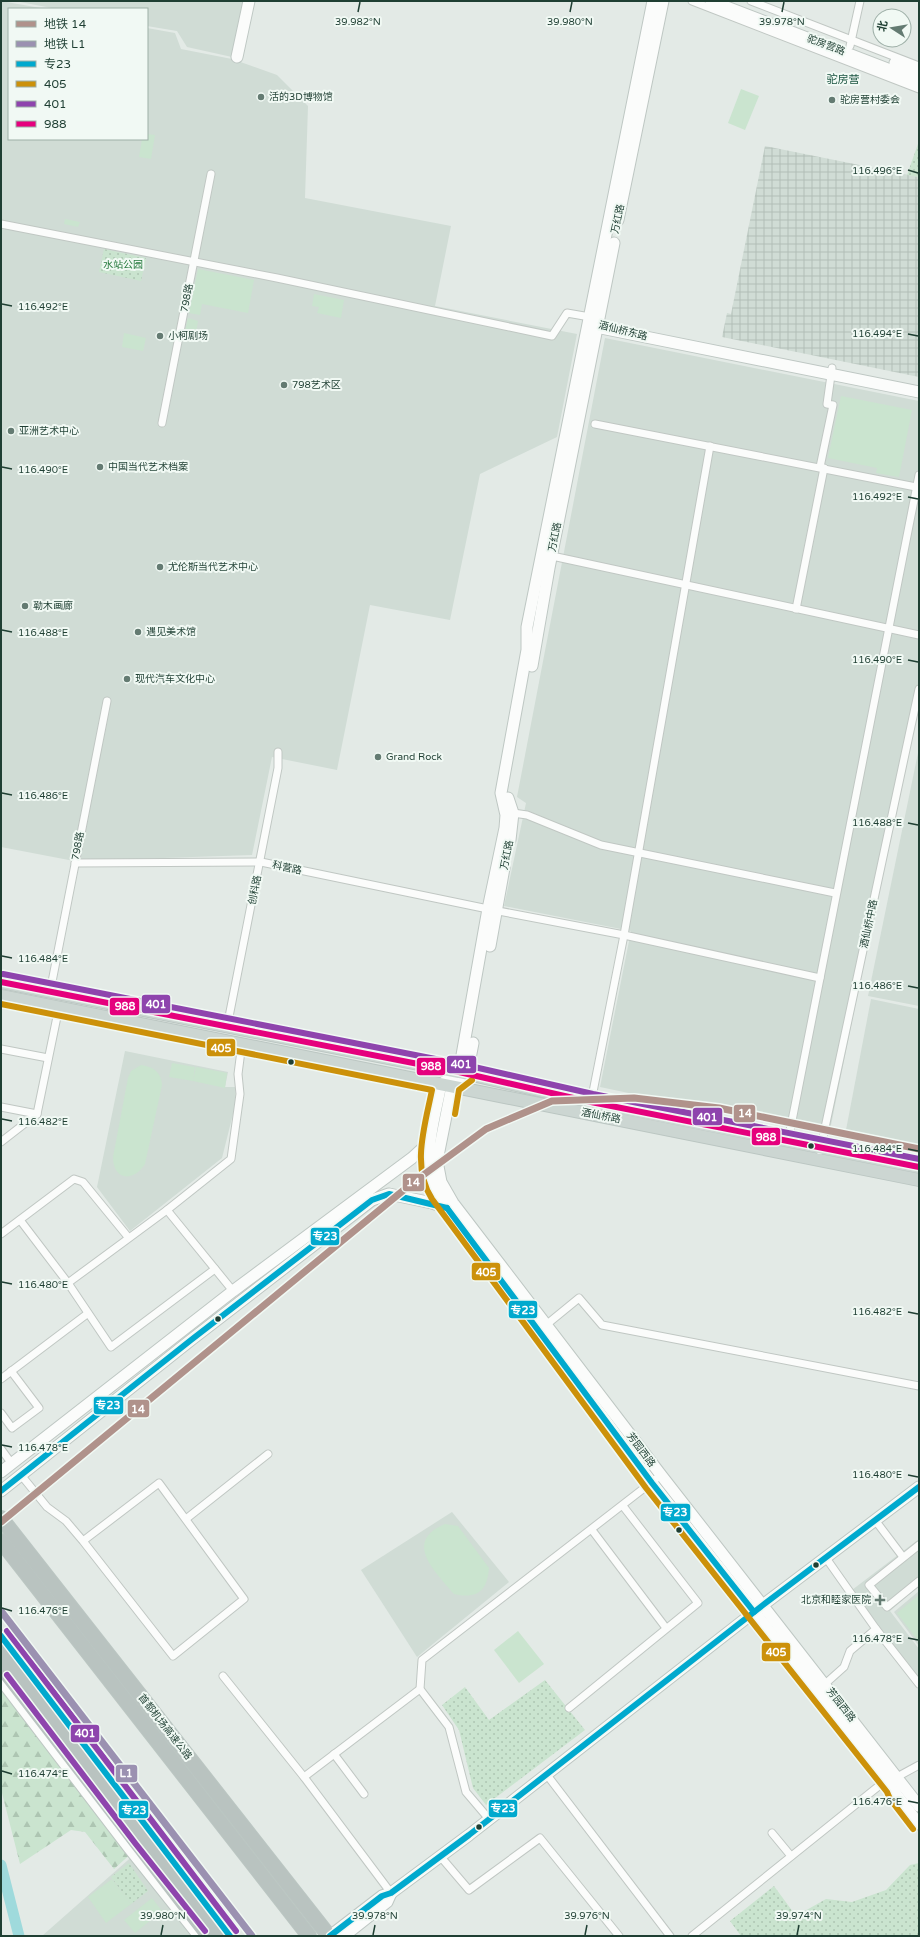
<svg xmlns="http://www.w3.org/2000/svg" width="920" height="1937" font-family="'Varela Round','Noto Sans SC',sans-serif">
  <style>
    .built { fill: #d0dcd5 }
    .industrial { fill: url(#industrial-grid) }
    .grass { fill: #cae4cf }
    .forest { fill: url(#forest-firs) }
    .park { fill: url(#park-dots) }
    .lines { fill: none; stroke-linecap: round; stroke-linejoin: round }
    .river { stroke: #9fdadc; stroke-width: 11 }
    .street-casing { stroke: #c0c7c3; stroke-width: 9 }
    .secondary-casing { stroke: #bec7c3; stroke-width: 13 }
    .primary-casing { stroke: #bbc6c2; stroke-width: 14 }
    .highway-casing { stroke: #bbc6c2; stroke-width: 16 }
    .street { stroke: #fbfcfb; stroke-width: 7 }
    .secondary { stroke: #fbfcfb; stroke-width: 11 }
    .primary { stroke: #ccd6d2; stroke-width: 12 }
    .highway { stroke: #b9c3c0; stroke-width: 14 }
    .bus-1-casing { stroke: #f1f9f4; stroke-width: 9 }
    .bus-2-casing { stroke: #f1f9f4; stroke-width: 9 }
    .bus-3-casing { stroke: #f1f9f4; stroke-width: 9 }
    .bus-4-casing { stroke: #f1f9f4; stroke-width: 9 }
    .bus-1 { stroke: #00a9ce; stroke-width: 6 }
    .bus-2 { stroke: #cc910a; stroke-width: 6 }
    .bus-3 { stroke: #8e44ad; stroke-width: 6 }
    .bus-4 { stroke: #e5007d; stroke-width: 6 }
    .metro-1-casing { stroke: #f1f9f4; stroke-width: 10 }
    .metro-2-casing { stroke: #f1f9f4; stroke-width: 10 }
    .metro-1 { stroke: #b0928b; stroke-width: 7 }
    .metro-2 { stroke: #9b91b1; stroke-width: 7 }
    .ticks { fill: none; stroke: #1f3f33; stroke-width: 1.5 }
    .poi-dot { fill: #647b72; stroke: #f1f9f4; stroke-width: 1.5 }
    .bus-dot { fill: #1f3f33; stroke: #f1f9f4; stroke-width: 1.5 }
    .labels { text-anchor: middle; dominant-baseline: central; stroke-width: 4; stroke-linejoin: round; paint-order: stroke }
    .street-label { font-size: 10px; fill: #1f3f33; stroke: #f1f9f4 }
    .poi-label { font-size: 10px; fill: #1f3f33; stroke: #f1f9f4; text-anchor: start }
    .park-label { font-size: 10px; fill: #257a3d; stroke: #f1f9f4 }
    .neighbourhood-label { font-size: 11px; fill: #19533f; stroke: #f1f9f4 }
    .ticks-label { font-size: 10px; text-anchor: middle; fill: #1f3f33; stroke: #f1f9f4; stroke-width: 4; stroke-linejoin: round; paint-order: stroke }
    .line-badge { stroke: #f1f9f4; stroke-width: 1.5 }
    .badge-label { font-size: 11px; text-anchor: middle; font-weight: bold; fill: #fff }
  </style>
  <defs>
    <pattern id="industrial-grid" width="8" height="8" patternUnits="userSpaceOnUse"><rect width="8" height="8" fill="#d0dcd5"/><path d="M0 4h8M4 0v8" fill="none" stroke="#b2beb7"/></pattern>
    <pattern id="forest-firs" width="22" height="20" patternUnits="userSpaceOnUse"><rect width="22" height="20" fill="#cae4cf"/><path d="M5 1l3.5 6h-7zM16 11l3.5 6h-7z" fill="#adc5b2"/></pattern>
    <pattern id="park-dots" width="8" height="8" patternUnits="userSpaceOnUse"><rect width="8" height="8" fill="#cae4cf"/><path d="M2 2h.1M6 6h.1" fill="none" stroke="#adc5b2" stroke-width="1.8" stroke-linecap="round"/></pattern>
  </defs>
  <rect width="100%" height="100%" fill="#e3eae6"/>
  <g class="built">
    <polygon points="1,1 46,9 9,9 9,139 147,139 147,28 175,33 181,49 232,59 277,75 308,106 305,198 451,226 435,306 577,334 557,437 480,474 450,620 370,605 337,770 272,757 252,855 74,861 1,847"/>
    <polygon points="15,1 244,1 232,57 187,47 177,31 147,26 147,9 57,9"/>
    <polygon points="605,338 919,401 919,690 829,1135 600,1087 631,931 504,906 526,803 517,797"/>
    <polygon points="919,748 919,1006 868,996"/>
    <polygon points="871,999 919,1009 919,1145 846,1130"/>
    <polygon points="125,1051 228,1072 225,1087 235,1087 236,1102 222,1158 130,1231 97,1187"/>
    <polygon points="452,1512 509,1582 417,1657 361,1570"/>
    <polygon points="919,1539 919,1586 890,1611 919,1649 919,1680 852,1590"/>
    <polygon points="919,1591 919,1646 894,1612"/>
    <polygon points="136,1853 201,1936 42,1936"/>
  </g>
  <polygon class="industrial" points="765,146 919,177 919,377 722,337 727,313 731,314"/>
  <g class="grass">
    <polygon points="741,89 759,96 745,130 728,123"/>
    <polygon points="147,134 155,135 151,159 139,157 142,139 147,139"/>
    <polygon points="65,219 80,222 78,227 64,224"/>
    <polygon points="198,269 254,280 248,313 202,304 200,315 189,313"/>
    <polygon points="314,294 344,300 341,318 317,313 319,307 312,306"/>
    <polygon points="188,318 198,321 196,333 185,331"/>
    <polygon points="124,333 146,338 143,351 122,347"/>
    <polygon points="841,396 912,410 899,477 876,473 877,468 828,458"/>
    <polygon points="172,1063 195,1067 193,1081 169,1077"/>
    <path d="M141 1065C154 1067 161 1072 162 1085L145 1164C134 1182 113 1181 113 1157L128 1078 131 1071Z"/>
    <polygon points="196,1067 227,1073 225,1088 193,1081"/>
    <path d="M445 1524 458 1526 489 1568C487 1592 477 1599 454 1594 436 1572 402 1542 445 1524Z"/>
    <polygon points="919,1595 919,1642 897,1613"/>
    <polygon points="518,1631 544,1664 519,1683 494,1650"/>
    <polygon points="112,1879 131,1904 106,1923 88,1897"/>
    <polygon points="152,1898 162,1911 135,1933 124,1920"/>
  </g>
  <polygon class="forest" points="1,1672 135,1850 114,1869 85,1832 71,1830 20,1864 1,1789"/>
  <g class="park">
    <polygon points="919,141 919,177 907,175"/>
    <polygon points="104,249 146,258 141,281 99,272"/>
    <polygon points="545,1680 585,1730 486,1805 473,1788 459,1730 442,1705 465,1687 489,1720"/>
    <polygon points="129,1863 148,1891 131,1904 111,1877"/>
    <polygon points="919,1863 919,1936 741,1936 730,1921 774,1886 796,1916 826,1899 852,1902 886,1890 910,1865"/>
  </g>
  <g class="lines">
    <polyline class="river" points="1,1865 19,1936"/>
    <g class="street-casing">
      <g id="street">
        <polyline points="692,1 919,89"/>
        <polyline points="751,1 919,66"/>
        <polyline points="850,46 860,1"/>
        <polyline points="1,224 277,278 552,336 567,313 590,317"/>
        <polyline points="162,423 211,174"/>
        <polyline points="595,424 916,487"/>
        <polyline points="820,467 833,405 827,404 832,368"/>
        <polyline points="552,556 919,635"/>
        <polyline points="796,609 824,468"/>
        <polyline points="513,813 527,815 601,845 835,893"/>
        <polyline points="75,863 261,862 488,909 624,935 820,978"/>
        <polyline points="50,992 107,701"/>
        <polyline points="227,1027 278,768 278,752"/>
        <polyline points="1,1049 48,1058"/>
        <polyline points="591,1102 624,935 710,446"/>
        <polyline points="1,1107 37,1114"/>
        <polyline points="788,1141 919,475"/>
        <polyline points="1,1142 37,1114 59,1007"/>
        <polyline points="820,1151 919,689"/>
        <polyline points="167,1210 233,1291"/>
        <polyline points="20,1220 68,1283 111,1347 215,1269"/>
        <polyline points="1,1234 74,1179 83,1182 128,1237"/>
        <polyline points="68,1283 167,1210 231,1159 240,1094 238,1074 242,1043"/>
        <polyline points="546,1325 579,1298 602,1325 919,1386"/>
        <polyline points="1,1379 87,1314"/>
        <polyline points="1,1413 12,1428 39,1408 11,1371"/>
        <polyline points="1,1449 12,1464"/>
        <polyline points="21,1475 47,1507 66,1521 83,1541 173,1656 244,1599 159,1483 83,1541"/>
        <polyline points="186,1519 268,1454"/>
        <polyline points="875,1520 903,1557"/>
        <polyline points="592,1530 666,1628"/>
        <polyline points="919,1545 869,1585 887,1607 919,1581"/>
        <polyline points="826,1558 876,1629 919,1684"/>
        <polyline points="223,1676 304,1777 391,1893"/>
        <polyline points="825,1684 844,1667 850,1651 876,1629"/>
        <polyline points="569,1708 698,1603 623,1506"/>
        <polyline points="334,1754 364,1794"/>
        <polyline points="547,1775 670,1936"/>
        <polyline points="304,1777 420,1689"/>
        <polyline points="897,1777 919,1765"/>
        <polyline points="489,1819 466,1792 449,1727 420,1689 422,1660 661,1475"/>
        <polyline points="772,1833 791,1856"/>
        <polyline points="440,1856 469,1890 540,1838 619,1936"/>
        <polyline points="692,1936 890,1777"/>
      </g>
    </g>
    <g class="secondary-casing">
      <g id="secondary">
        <path d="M653 1 527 627V650L501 793 506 815 505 828 488 909 459 1072 441 1084C435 1116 422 1155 434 1187 437 1194 443 1201 447 1208L652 1483 894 1788 896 1794 919 1824"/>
        <polyline points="711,1 919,81"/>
        <polyline points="237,57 249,1"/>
        <polyline points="895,63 919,72"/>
        <polyline points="618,220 663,1"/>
        <polyline points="592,321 596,327 919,392"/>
        <polyline points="532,666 549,568 614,243"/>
        <polyline points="508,798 513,813 510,840"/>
        <polyline points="490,946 504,868"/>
        <polyline points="473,1043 467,1074 452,1086 437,1161 441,1182 453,1203 661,1475 919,1806"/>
        <polyline points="1,1472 233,1291 412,1158 424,1147 429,1136"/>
        <polyline points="1,1491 191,1340 372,1200 389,1194 432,1203 447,1208"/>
        <polyline points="1,1636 15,1654"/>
        <polyline points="1,1680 129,1848 199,1936"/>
        <polyline points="330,1936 382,1896 391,1893 469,1835 763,1605 919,1487"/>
        <polyline points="344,1936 387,1902 391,1893"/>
      </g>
    </g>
    <g class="primary-casing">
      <g id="primary">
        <polyline points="1,982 459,1072 591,1102 919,1167"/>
        <polyline points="1,996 919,1180"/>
      </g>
    </g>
    <g class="highway-casing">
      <g id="highway">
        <polyline points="1,1518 329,1936"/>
        <polyline points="1,1541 309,1936"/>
        <polyline points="1,1647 223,1936"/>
        <polyline points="1,1667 208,1936"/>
      </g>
    </g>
    <use href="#street" class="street"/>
    <use href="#secondary" class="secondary"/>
    <use href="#primary" class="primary"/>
    <use href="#highway" class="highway"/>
    <g class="bus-1-casing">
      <g id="bus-1">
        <polyline points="447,1208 652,1483 754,1612"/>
        <polyline points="1,1491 191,1340 372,1200 389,1194 447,1208"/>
        <polyline points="1,1636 230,1936"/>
        <polyline points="330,1936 382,1896 391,1893 469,1835 763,1605 919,1487"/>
      </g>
    </g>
    <g class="bus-2-casing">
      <g id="bus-2">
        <path d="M1 1004 432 1090C425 1125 411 1167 432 1199L646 1488 887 1792 890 1799 913 1829"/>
        <polyline points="455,1114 459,1090 472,1080"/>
      </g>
    </g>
    <g class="bus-3-casing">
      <g id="bus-3">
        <polyline points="3,974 461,1064 593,1094 919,1159"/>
        <polyline points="7,1631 236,1931"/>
        <polyline points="7,1675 135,1843 205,1931"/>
      </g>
    </g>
    <g class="bus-4-casing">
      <polyline id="bus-4" points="1,982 459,1072 591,1102 919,1167"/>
    </g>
    <use href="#bus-1" class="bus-1"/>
    <use href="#bus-2" class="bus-2"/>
    <use href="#bus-3" class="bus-3"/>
    <use href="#bus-4" class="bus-4"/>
    <g class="metro-1-casing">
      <polyline id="metro-1" points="1,1522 411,1184 486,1129 552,1101 634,1098 719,1108 919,1149"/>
    </g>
    <g class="metro-2-casing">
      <polyline id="metro-2" points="1,1611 252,1936"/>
    </g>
    <use href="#metro-1" class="metro-1"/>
    <use href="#metro-2" class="metro-2"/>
  </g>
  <path class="ticks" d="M358 12 360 2M570 12 572 2M782 12 784 2M908 170 918 173M2 304 12 306M908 334 918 336M2 467 12 469M908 497 918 499M2 630 12 632M908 660 918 662M2 793 12 795M908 823 918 825M2 956 12 958M908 986 918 988M2 1119 12 1121M908 1149 918 1151M2 1282 12 1284M908 1312 918 1314M2 1445 12 1447M908 1475 918 1477M2 1608 12 1611M908 1638 918 1640M2 1771 12 1774M908 1801 918 1803M161 1935 163 1925M373 1935 375 1925M585 1935 587 1925M797 1935 799 1925"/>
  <g class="poi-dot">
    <circle cx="261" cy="97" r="4"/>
    <circle cx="832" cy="100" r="4"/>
    <circle cx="160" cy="336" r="4"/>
    <circle cx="284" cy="385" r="4"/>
    <circle cx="11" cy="431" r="4"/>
    <circle cx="100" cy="467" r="4"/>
    <circle cx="160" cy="567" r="4"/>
    <circle cx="25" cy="606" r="4"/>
    <circle cx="138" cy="632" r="4"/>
    <circle cx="127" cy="679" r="4"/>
    <circle cx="378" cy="757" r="4"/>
    <path d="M878 1594h4v4h4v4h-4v4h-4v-4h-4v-4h4z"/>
  </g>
  <g class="bus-dot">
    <circle cx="291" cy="1062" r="3.5"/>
    <circle cx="811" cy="1146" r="3.5"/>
    <circle cx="218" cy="1319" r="3.5"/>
    <circle cx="679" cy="1530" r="3.5"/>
    <circle cx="816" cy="1565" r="3.5"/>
    <circle cx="479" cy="1827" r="3.5"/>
  </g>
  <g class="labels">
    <g class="street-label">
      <text transform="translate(826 45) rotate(21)">驼房营路</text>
      <text transform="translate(618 219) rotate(-78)">万红路</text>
      <text transform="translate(187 298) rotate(-79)">798路</text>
      <text transform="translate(623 331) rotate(14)">酒仙桥东路</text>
      <text transform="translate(555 537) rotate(-79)">万红路</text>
      <text transform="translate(78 846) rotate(-79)">798路</text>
      <text transform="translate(507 855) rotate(-79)">万红路</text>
      <text transform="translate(287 868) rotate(12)">科营路</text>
      <text transform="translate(255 890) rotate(-79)">创科路</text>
      <text transform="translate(869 924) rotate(-78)">酒仙桥中路</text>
      <text transform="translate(601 1116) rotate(11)">酒仙桥路</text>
      <text transform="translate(641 1450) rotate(53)">芳园西路</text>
      <text transform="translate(841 1705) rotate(52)">芳园西路</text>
      <text transform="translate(165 1727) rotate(52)">首都机场高速公路</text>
    </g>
    <g class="poi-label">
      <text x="269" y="97">活的3D博物馆</text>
      <text x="840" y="100">驼房营村委会</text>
      <text x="168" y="336">小柯剧场</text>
      <text x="292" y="385">798艺术区</text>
      <text x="19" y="431">亚洲艺术中心</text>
      <text x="108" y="467">中国当代艺术档案</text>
      <text x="168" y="567">尤伦斯当代艺术中心</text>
      <text x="33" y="606">勒木画廊</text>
      <text x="146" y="632">遇见美术馆</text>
      <text x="135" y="679">现代汽车文化中心</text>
      <text x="386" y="757">Grand Rock</text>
      <text x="871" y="1600" text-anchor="end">北京和睦家医院</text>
    </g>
    <g class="park-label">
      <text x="123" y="265">水站公园</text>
    </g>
    <g class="neighbourhood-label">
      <text x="843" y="79">驼房营</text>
    </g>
  </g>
  <g class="ticks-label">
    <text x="358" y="25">39.982°N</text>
    <text x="570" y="25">39.980°N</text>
    <text x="782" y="25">39.978°N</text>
    <text x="877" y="174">116.496°E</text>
    <text x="43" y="310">116.492°E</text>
    <text x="877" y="337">116.494°E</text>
    <text x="43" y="473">116.490°E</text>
    <text x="877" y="500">116.492°E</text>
    <text x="43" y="636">116.488°E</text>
    <text x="877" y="663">116.490°E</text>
    <text x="43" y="799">116.486°E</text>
    <text x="877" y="826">116.488°E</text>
    <text x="43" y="962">116.484°E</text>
    <text x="877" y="989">116.486°E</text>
    <text x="43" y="1125">116.482°E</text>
    <text x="877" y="1152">116.484°E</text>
    <text x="43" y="1288">116.480°E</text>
    <text x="877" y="1315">116.482°E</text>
    <text x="43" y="1451">116.478°E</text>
    <text x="877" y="1478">116.480°E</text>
    <text x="43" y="1614">116.476°E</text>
    <text x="877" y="1642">116.478°E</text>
    <text x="43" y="1777">116.474°E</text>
    <text x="877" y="1805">116.476°E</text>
    <text x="163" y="1919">39.980°N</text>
    <text x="375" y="1919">39.978°N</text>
    <text x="587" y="1919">39.976°N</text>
    <text x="799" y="1919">39.974°N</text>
  </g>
  <g class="line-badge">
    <rect x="141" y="994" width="30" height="20" rx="4" fill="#8e44ad"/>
    <rect x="109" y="997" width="31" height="19" rx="4" fill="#e5007d"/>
    <rect x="206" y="1038" width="30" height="19" rx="4" fill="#cc910a"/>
    <rect x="446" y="1055" width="31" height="19" rx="4" fill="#8e44ad"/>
    <rect x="416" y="1057" width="30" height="19" rx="4" fill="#e5007d"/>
    <rect x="733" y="1104" width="23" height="19" rx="4" fill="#b0928b"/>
    <rect x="692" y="1107" width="31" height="19" rx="4" fill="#8e44ad"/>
    <rect x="751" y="1127" width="30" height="19" rx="4" fill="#e5007d"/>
    <rect x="402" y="1173" width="23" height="19" rx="4" fill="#b0928b"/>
    <rect x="310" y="1227" width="30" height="19" rx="4" fill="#00a9ce"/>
    <rect x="471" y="1262" width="30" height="19" rx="4" fill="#cc910a"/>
    <rect x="508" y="1300" width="30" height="19" rx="4" fill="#00a9ce"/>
    <rect x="93" y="1396" width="31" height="19" rx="4" fill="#00a9ce"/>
    <rect x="127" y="1399" width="23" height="19" rx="4" fill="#b0928b"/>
    <rect x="660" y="1503" width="31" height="19" rx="4" fill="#00a9ce"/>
    <rect x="761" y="1642" width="30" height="20" rx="4" fill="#cc910a"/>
    <rect x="70" y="1724" width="30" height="19" rx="4" fill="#8e44ad"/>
    <rect x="115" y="1764" width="23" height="19" rx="4" fill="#9b91b1"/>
    <rect x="488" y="1799" width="30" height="19" rx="4" fill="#00a9ce"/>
    <rect x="118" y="1800" width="31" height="19" rx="4" fill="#00a9ce"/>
  </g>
  <g class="badge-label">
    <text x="156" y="1008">401</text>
    <text x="125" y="1010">988</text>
    <text x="221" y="1052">405</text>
    <text x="461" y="1068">401</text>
    <text x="431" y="1070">988</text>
    <text x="745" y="1117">14</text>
    <text x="707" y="1121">401</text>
    <text x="766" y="1141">988</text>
    <text x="413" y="1186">14</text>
    <text x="325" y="1240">专23</text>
    <text x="486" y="1276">405</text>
    <text x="523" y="1314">专23</text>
    <text x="108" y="1409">专23</text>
    <text x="138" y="1413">14</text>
    <text x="675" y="1516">专23</text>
    <text x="776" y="1656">405</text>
    <text x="85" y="1737">401</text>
    <text x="126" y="1777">L1</text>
    <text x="503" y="1812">专23</text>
    <text x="134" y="1814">专23</text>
  </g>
  <rect width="920" height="1937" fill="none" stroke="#1f3f33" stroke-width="4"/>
  <rect x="8" y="8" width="140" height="132" fill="#f1f9f4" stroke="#9dafa7"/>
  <rect x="16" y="21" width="20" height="6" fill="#b0928b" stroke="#9dafa7"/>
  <text x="44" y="28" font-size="12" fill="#1f3f33">地铁 14</text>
  <rect x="16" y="41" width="20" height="6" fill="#9b91b1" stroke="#9dafa7"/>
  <text x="44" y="48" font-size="12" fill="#1f3f33">地铁 L1</text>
  <rect x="16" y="61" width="20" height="6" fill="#00a9ce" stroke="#9dafa7"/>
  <text x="44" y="68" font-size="12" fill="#1f3f33">专23</text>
  <rect x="16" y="81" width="20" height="6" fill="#cc910a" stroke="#9dafa7"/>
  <text x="44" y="88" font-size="12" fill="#1f3f33">405</text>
  <rect x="16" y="101" width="20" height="6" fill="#8e44ad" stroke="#9dafa7"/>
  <text x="44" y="108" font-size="12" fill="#1f3f33">401</text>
  <rect x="16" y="121" width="20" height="6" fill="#e5007d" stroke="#9dafa7"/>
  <text x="44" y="128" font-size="12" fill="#1f3f33">988</text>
  <g transform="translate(892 28) rotate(282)"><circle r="19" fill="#f1f9f4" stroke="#9dafa7"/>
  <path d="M0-3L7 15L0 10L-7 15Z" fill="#647b72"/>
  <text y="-6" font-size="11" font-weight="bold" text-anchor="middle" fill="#1f3f33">北</text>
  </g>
</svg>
